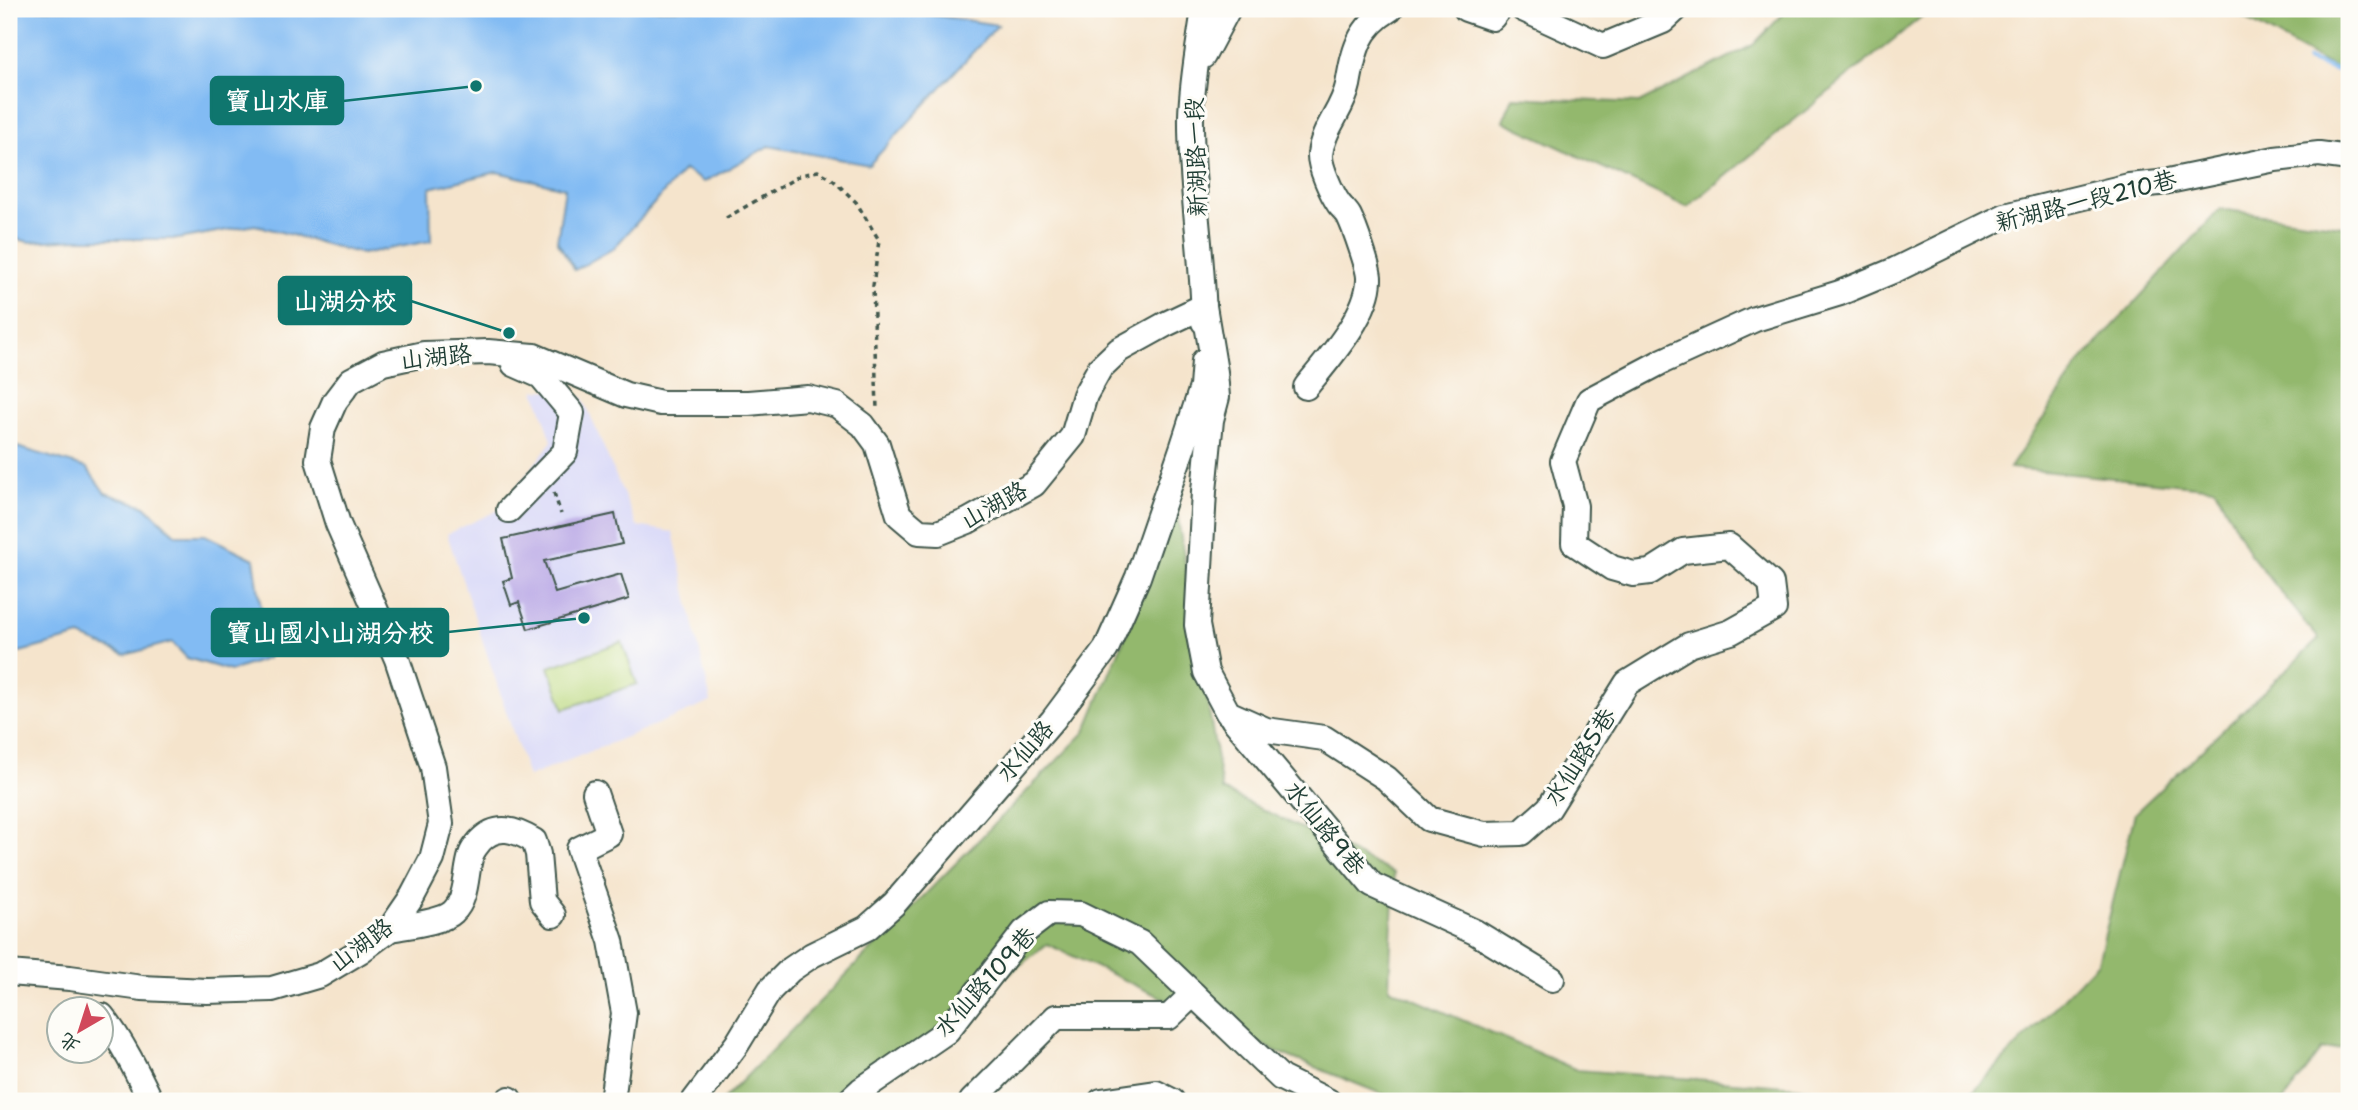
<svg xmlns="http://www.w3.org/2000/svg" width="2358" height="1110" font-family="'Shantell Sans','LXGW WenKai TC',sans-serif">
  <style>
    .built { fill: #d7d7f8 }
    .green { fill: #bad87e; stroke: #6c8a59; stroke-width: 2 }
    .forest { fill: #93b86d; stroke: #597a50; stroke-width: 2 }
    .water { fill: #82bbf3; stroke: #507c94; stroke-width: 2 }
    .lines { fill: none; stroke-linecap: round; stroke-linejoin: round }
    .stream { stroke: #82bbf3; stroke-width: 5 }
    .building { fill: #baa9e6 }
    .minor-casing { stroke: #3f564b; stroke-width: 28 }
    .path { stroke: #3f564b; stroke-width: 3.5; stroke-dasharray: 5 5; stroke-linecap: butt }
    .minor { stroke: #fff; stroke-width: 24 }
    .labels { text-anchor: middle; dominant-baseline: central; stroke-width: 6; stroke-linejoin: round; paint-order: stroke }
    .street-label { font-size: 24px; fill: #1f3d34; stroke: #fdfcf7 }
    .leader { fill: none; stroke: #0f766e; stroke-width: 2.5 }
    .callout-dot { fill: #0f766e; stroke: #fdfcf7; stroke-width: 2.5 }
    .callout { fill: #0f766e; stroke: #0f766e; stroke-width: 2.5 }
    .callout-label { font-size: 26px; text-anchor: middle; font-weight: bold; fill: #fff }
  </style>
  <rect width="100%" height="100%" fill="#fdfcf7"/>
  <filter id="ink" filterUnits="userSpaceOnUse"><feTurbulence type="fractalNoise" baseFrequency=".0143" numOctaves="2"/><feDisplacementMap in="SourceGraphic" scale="14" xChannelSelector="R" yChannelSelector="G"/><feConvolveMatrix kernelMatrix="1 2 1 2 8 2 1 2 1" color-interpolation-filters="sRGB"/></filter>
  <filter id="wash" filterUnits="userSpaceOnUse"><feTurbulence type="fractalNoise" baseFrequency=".00686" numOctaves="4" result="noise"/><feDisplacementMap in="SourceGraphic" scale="28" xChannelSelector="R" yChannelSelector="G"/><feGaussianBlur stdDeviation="1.57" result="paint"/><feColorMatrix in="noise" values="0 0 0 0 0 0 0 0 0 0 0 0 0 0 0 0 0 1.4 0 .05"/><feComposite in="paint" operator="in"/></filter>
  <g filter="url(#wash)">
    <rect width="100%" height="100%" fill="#f5e4cc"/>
    <polygon class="built" points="535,390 563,391 583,398 637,526 673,532 711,702 528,777 447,534 501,509 552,441"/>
    <polygon class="green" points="622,642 637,684 564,709 549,667"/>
    <g class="forest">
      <polygon points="1788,9 1931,9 1687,207 1503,121 1513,97 1639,103 1753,45"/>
      <polygon points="2228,9 2349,9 2349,76"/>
      <polygon points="2220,209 2349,227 2349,1047 2322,1050 2283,1101 1964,1101 2098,962 2135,813 2319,639 2250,554 2215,488 2010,468 2082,360"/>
      <polygon points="1177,513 1222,790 1394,873 1389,988 1577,1070 1798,1087 1856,1101 1399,1101 1280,1053 1047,944 847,1101 722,1101 1085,732"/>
    </g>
    <g class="water">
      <polygon points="9,9 892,9 998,25 869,165 769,146 704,182 684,170 614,248 575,270 557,241 565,188 497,172 430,188 431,241 362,254 255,225 178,239 78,239 29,242 9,237"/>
      <polygon points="9,441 14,446 87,468 105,493 145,506 176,535 205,535 254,559 268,658 231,671 187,658 172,642 125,655 80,636 9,655"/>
    </g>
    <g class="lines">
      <polyline class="stream" points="2308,60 2349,75"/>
    </g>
    <g id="blocks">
      <polygon class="building" points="615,514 622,544 544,561 555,593 621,574 629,599 528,629 519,602 511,605 503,581 512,578 503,539"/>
    </g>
  </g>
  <g filter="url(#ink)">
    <use href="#blocks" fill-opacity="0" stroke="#3f564b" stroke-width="2"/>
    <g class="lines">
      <g class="minor-casing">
        <g id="minor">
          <polyline points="1466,9 1492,18 1499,9"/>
          <polyline points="1523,9 1603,46 1663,21 1676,9"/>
          <polyline points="1203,56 1228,9"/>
          <polyline points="1204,306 1215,372 1217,397 1211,420 1204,491 1197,625 1206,672 1228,713 1266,730 1324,738 1386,778 1429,819 1484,834 1521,833 1549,808 1627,683 1689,645 1731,632 1774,608 1771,583 1729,546 1683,551 1650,572 1633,574 1612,568 1574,543 1575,506 1563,461 1589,400 1663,361 1755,319 1840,293 1895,270 2005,216 2129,186 2159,183 2275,159 2319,154 2349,158"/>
          <path d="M1204 322C1203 253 1190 185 1191 116 1192 80 1199 45 1204 9"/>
          <path d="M1306 387C1327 361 1370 313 1369 278 1369 268 1354 226 1349 216 1347 212 1342 208 1339 204 1332 194 1319 166 1320 154 1323 128 1343 110 1348 85 1354 51 1358 28 1390 9"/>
          <polyline points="509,510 565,452 572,413 541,376 514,364"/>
          <polyline points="1233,719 1372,885 1475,932 1552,979"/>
          <polyline points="595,793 609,834 579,849 611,941 624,1013 612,1101"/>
          <path d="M390 929C405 926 443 922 453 912 468 898 465 873 471 855 473 849 477 845 480 841 497 823 516 830 534 841L538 854 542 901 553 915"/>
          <polyline points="9,973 70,978 142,988 207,991 272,989 320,975 360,951 390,929 412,897 432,859 441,824 433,767 397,659 338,524 318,460 323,428 335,401 351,380 383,363 424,354 488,352 534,356 626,395 661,403 748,403 808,398 837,405 863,425 877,444 899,515 919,532 938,533 968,521 1034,484 1073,436 1085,395 1100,368 1119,350 1166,324 1204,306"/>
          <path d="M102 1016C122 1041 137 1072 151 1101"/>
          <polyline points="508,1101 509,1099"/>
          <polyline points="694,1101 737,1044 770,990 790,970 812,955 867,928 894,904 1053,720 1106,649 1138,577 1183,446 1202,387 1204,361"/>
          <polyline points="849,1101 861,1090 947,1031 1024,932 1049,913 1081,914 1140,943 1281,1078 1328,1101"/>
          <polyline points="972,1101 1056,1017 1169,1017 1193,994"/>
          <polyline points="1101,1101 1156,1093 1172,1101"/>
        </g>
      </g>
      <g class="path">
        <polyline points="726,218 801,175 818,171 831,178 856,202 879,240 873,286 877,410"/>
        <polyline points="554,493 561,514"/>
      </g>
      <use href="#minor" class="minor"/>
    </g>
  </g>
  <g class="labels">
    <g class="street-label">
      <text transform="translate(1196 157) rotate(-92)">新湖路一段</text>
      <text transform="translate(2086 201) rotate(-14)">新湖路一段210巷</text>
      <text transform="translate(436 357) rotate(-6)">山湖路</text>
      <text transform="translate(994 505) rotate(-29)">山湖路</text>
      <text transform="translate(1025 751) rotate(-49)">水仙路</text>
      <text transform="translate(1580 757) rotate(-57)">水仙路5巷</text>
      <text transform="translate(1325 828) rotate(51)">水仙路9巷</text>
      <text transform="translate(361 945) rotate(-37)">山湖路</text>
      <text transform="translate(985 982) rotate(-48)">水仙路109巷</text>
    </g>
  </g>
  <path class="leader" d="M476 86L343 101M509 333L411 301M584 618L448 632"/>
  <g class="callout-dot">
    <circle cx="476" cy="86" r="7"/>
    <circle cx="509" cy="333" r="7"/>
    <circle cx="584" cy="618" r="7"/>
  </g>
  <g class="callout">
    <rect x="211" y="77" width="132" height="47" rx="7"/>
    <rect x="279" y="277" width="132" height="47" rx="7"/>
    <rect x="212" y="609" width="236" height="47" rx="7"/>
  </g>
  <g class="callout-label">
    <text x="277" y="110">寶山水庫</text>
    <text x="345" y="310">山湖分校</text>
    <text x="330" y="642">寶山國小山湖分校</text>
  </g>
  <rect width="2358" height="1110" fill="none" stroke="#fdfcf7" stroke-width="35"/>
  <g transform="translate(80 1030) rotate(219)"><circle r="33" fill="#fdfcf7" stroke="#a4b0a9" stroke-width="2"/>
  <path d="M0-5L12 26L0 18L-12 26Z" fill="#d1495b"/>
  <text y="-10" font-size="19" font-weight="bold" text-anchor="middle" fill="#1f3d34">北</text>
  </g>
</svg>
